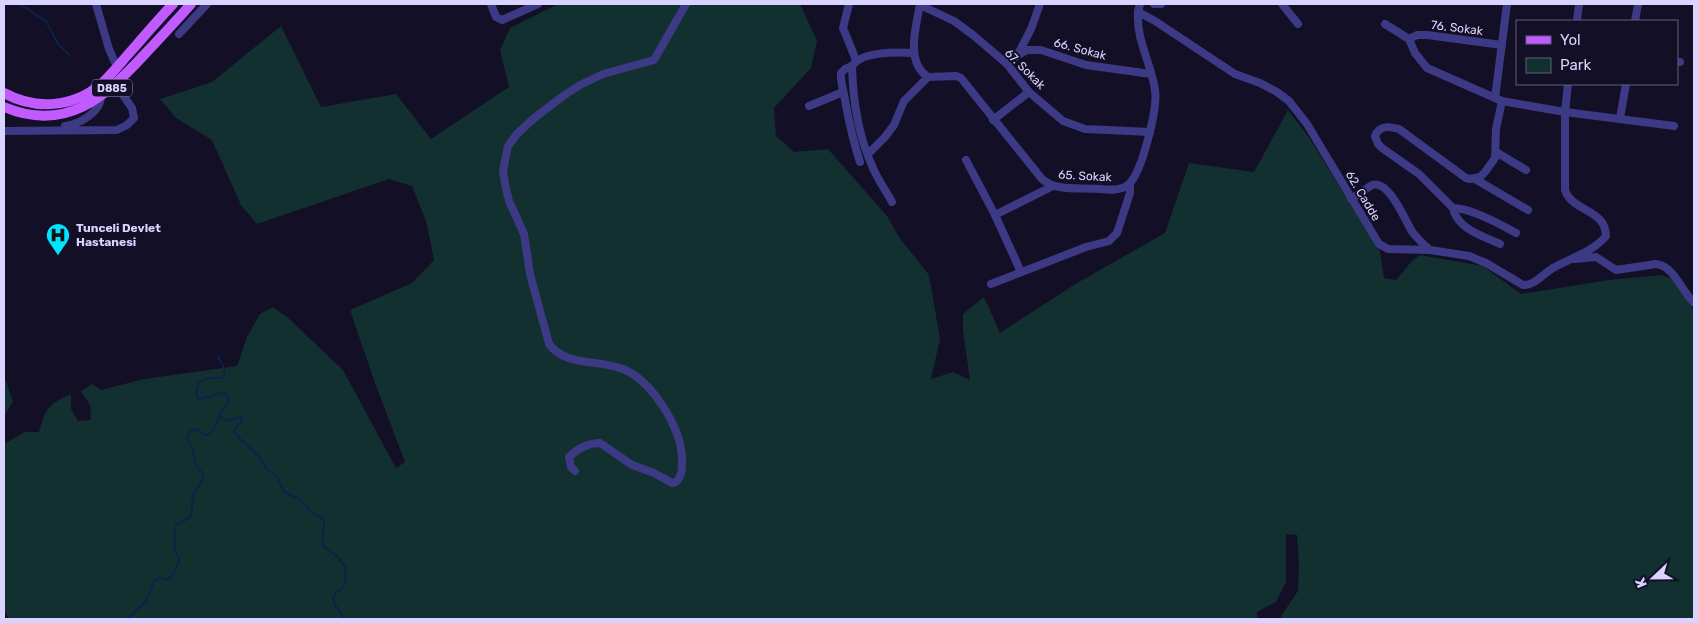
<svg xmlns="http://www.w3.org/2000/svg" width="1698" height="623" font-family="Rubik,sans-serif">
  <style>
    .green { fill: #12302f }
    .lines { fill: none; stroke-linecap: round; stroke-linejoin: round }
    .stream { stroke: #0c2248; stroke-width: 2 }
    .minor { stroke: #3d3a85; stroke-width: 8 }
    .major { stroke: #c25bff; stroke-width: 10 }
    .labels { text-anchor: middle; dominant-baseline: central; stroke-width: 4; stroke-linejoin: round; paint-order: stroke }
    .shield { fill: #130f26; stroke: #9e99be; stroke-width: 1 }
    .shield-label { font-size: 11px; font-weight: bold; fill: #d9d4ff }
    .street-label { font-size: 12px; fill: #d9d4ff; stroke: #130f26 }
    .poi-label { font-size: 12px; font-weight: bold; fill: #d9d4ff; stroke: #130f26; text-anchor: start }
  </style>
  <rect width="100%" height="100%" fill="#130f26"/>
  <g class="green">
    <path d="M558 4H800L817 41 811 68 774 108 776 136 794 152 828 149 887 216 899 237 929 275 940 339 931 379 953 372 970 380 963 331V314L984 297 1000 333 1077 283 1165 233 1189 163 1254 172 1288 110 1308 136 1380 251 1384 278 1396 280 1412 261 1420 255 1483 266 1521 294 1610 280 1661 275 1672 279 1694 311V619H1281V616L1298 591 1299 566 1297 535 1286 534V582L1276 602 1257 612V619H9L4 610V444L25 432H39C46 408 47 405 71 394V409L78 421 91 420 90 405 81 391 92 384 101 390 144 379 237 366 247 337 260 314 273 307 287 317 343 370 396 468 405 462 375 383 350 310 412 283 434 260 426 221 412 186 389 179 257 224 241 205 212 140 176 118 160 99 212 82 281 26 321 107 396 94 431 139 509 87 500 50 510 28Z"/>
    <polygon points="4,381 6,381 13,402 4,416"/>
  </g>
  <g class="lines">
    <g class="stream">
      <polyline points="19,4 46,21 58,44 69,55"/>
      <path d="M218 357 223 366 225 375 221 378H205L199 383 196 393 198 399C208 399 215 393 224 393L228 397V403L220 413 222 418 226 421 240 417 243 420 234 429V433L260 458 268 470 277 476 284 492 299 499 311 512 324 520C325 529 321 537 323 546L338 557 346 568 344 586C342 588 337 591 335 594 329 605 343 611 343 619"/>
      <path d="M127 619C133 613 139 608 145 602 154 593 149 572 167 580L173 575 179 560C172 547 175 538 176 525L191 517 193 495 203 479V475L195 462 193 450 187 437 191 431 195 429 206 435C215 432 217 422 220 415"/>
    </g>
    <g class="minor">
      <polyline points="96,4 109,49 117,67"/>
      <polyline points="491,4 496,17 502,20 538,4"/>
      <polyline points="849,4 843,28 856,60"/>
      <path d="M920 4C916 27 905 62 928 77L956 76 961 78 1042 179C1056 192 1081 187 1100 189 1109 190 1122 191 1129 184 1142 172 1158 108 1155 90 1151 63 1136 40 1138 12"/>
      <path d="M1140 4 1138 12 1155 21 1235 74 1260 83 1277 92 1289 101 1307 124 1379 244 1388 249 1430 250 1469 256 1486 263 1523 285C1534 286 1543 274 1553 268 1570 258 1593 252 1606 236 1606 209 1572 212 1565 190V112L1568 84"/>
      <polyline points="1154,4 1161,4"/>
      <polyline points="1282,4 1298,24"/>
      <polyline points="920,5 954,21 973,35 1007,64 1029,92 1063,121 1085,129 1150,132"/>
      <polyline points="1577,21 1579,4"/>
      <polyline points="1635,21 1638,4"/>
      <polyline points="1385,24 1409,39 1417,35 1427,35 1502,45"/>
      <polyline points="179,34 207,4"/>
      <polyline points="1409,39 1415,53 1427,68 1502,101 1565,112 1674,126"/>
      <polyline points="1018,54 1031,29 1040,4"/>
      <polyline points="1677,62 1680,62"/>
      <polyline points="1007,64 1018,55 1027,50 1041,50 1086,65 1151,74"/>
      <path d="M852 66 845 69 841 73C840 83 844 91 845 100 849 122 853 141 860 162"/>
      <polyline points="1495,98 1507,4"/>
      <path d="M1502 101 1496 129 1495 158 1485 172 1480 177 1470 179 1466 178 1399 129C1389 126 1379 125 1375 136L1378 144 1382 148 1419 174 1453 208C1471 208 1500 224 1516 233"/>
      <polyline points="809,106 843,92"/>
      <polyline points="1620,118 1626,84"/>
      <polyline points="993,120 1029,92"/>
      <path d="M65 126C79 124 100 113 101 97"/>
      <polyline points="4,131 117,130 127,125 134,118 132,108 116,85"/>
      <polyline points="1496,152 1526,170"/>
      <polyline points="868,154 885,137 894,125 904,101 928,77"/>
      <polyline points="966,160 995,215 1021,272"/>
      <polyline points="1475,179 1528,210"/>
      <path d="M1351 199 1372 185C1390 180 1405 221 1413 233 1418 239 1424 245 1430 250"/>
      <path d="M892 202C886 191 878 180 873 168 858 136 853 102 852 66 862 51 897 52 914 53"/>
      <path d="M1453 208C1457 229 1483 236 1500 244"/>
      <polyline points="995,215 1053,186"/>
      <path d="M1575 259 1596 257 1616 270 1656 264C1674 266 1681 290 1694 303"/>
      <polyline points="991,284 1086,247 1109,241 1117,233 1130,193 1130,184"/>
      <path d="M575 471 571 467 569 457C578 448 587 443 600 443L632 465 654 473 672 483 676 482C683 475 682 467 682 457 680 426 652 381 623 369 598 359 566 367 549 344L530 274 524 234 509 201 505 184 503 171 508 146 517 134 532 120 563 96 580 85 603 74 654 60 686 4"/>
    </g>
    <g class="major">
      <path d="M4 93C35 110 73 108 101 84 112 74 122 61 132 50 146 34 159 19 173 4"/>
      <path d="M4 107C66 133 104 98 144 55 160 38 176 21 191 4"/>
    </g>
  </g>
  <defs>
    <g id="hospital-pin" transform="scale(1.25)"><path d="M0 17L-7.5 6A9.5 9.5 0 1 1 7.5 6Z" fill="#00e5ff" stroke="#130f26"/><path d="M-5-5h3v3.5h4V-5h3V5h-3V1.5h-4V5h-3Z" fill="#111"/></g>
  </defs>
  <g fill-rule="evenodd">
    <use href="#hospital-pin" x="58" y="235"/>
  </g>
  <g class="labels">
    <rect class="shield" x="92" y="79.5" width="40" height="17" rx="4"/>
    <g class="shield-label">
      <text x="112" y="88">D885</text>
    </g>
    <g class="street-label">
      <text transform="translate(1457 28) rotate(7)">76. Sokak</text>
      <text transform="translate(1080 49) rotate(15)">66. Sokak</text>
      <text transform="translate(1025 69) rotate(45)">67. Sokak</text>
      <text transform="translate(1085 176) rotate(3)">65. Sokak</text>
      <text transform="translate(1363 196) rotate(59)">62. Cadde</text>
    </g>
    <g class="poi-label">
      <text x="76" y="228">Tunceli Devlet<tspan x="76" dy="14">Hastanesi</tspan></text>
    </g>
  </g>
  <rect width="1698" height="623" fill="none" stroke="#d9d4ff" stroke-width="10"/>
  <rect x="1516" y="20" width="162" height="65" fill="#130f26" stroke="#625e7d"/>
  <rect x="1526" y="36" width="25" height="8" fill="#c25bff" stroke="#625e7d"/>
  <text x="1560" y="45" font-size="15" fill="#d9d4ff">Yol</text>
  <rect x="1526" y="58" width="25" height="15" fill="#12302f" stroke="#625e7d"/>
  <text x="1560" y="70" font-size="15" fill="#d9d4ff">Park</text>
  <g transform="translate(1653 578) rotate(248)" stroke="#130f26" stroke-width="4" paint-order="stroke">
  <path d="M0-4L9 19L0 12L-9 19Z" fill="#d9d4ff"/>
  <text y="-8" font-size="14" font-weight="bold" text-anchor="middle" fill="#d9d4ff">K</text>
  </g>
</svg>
